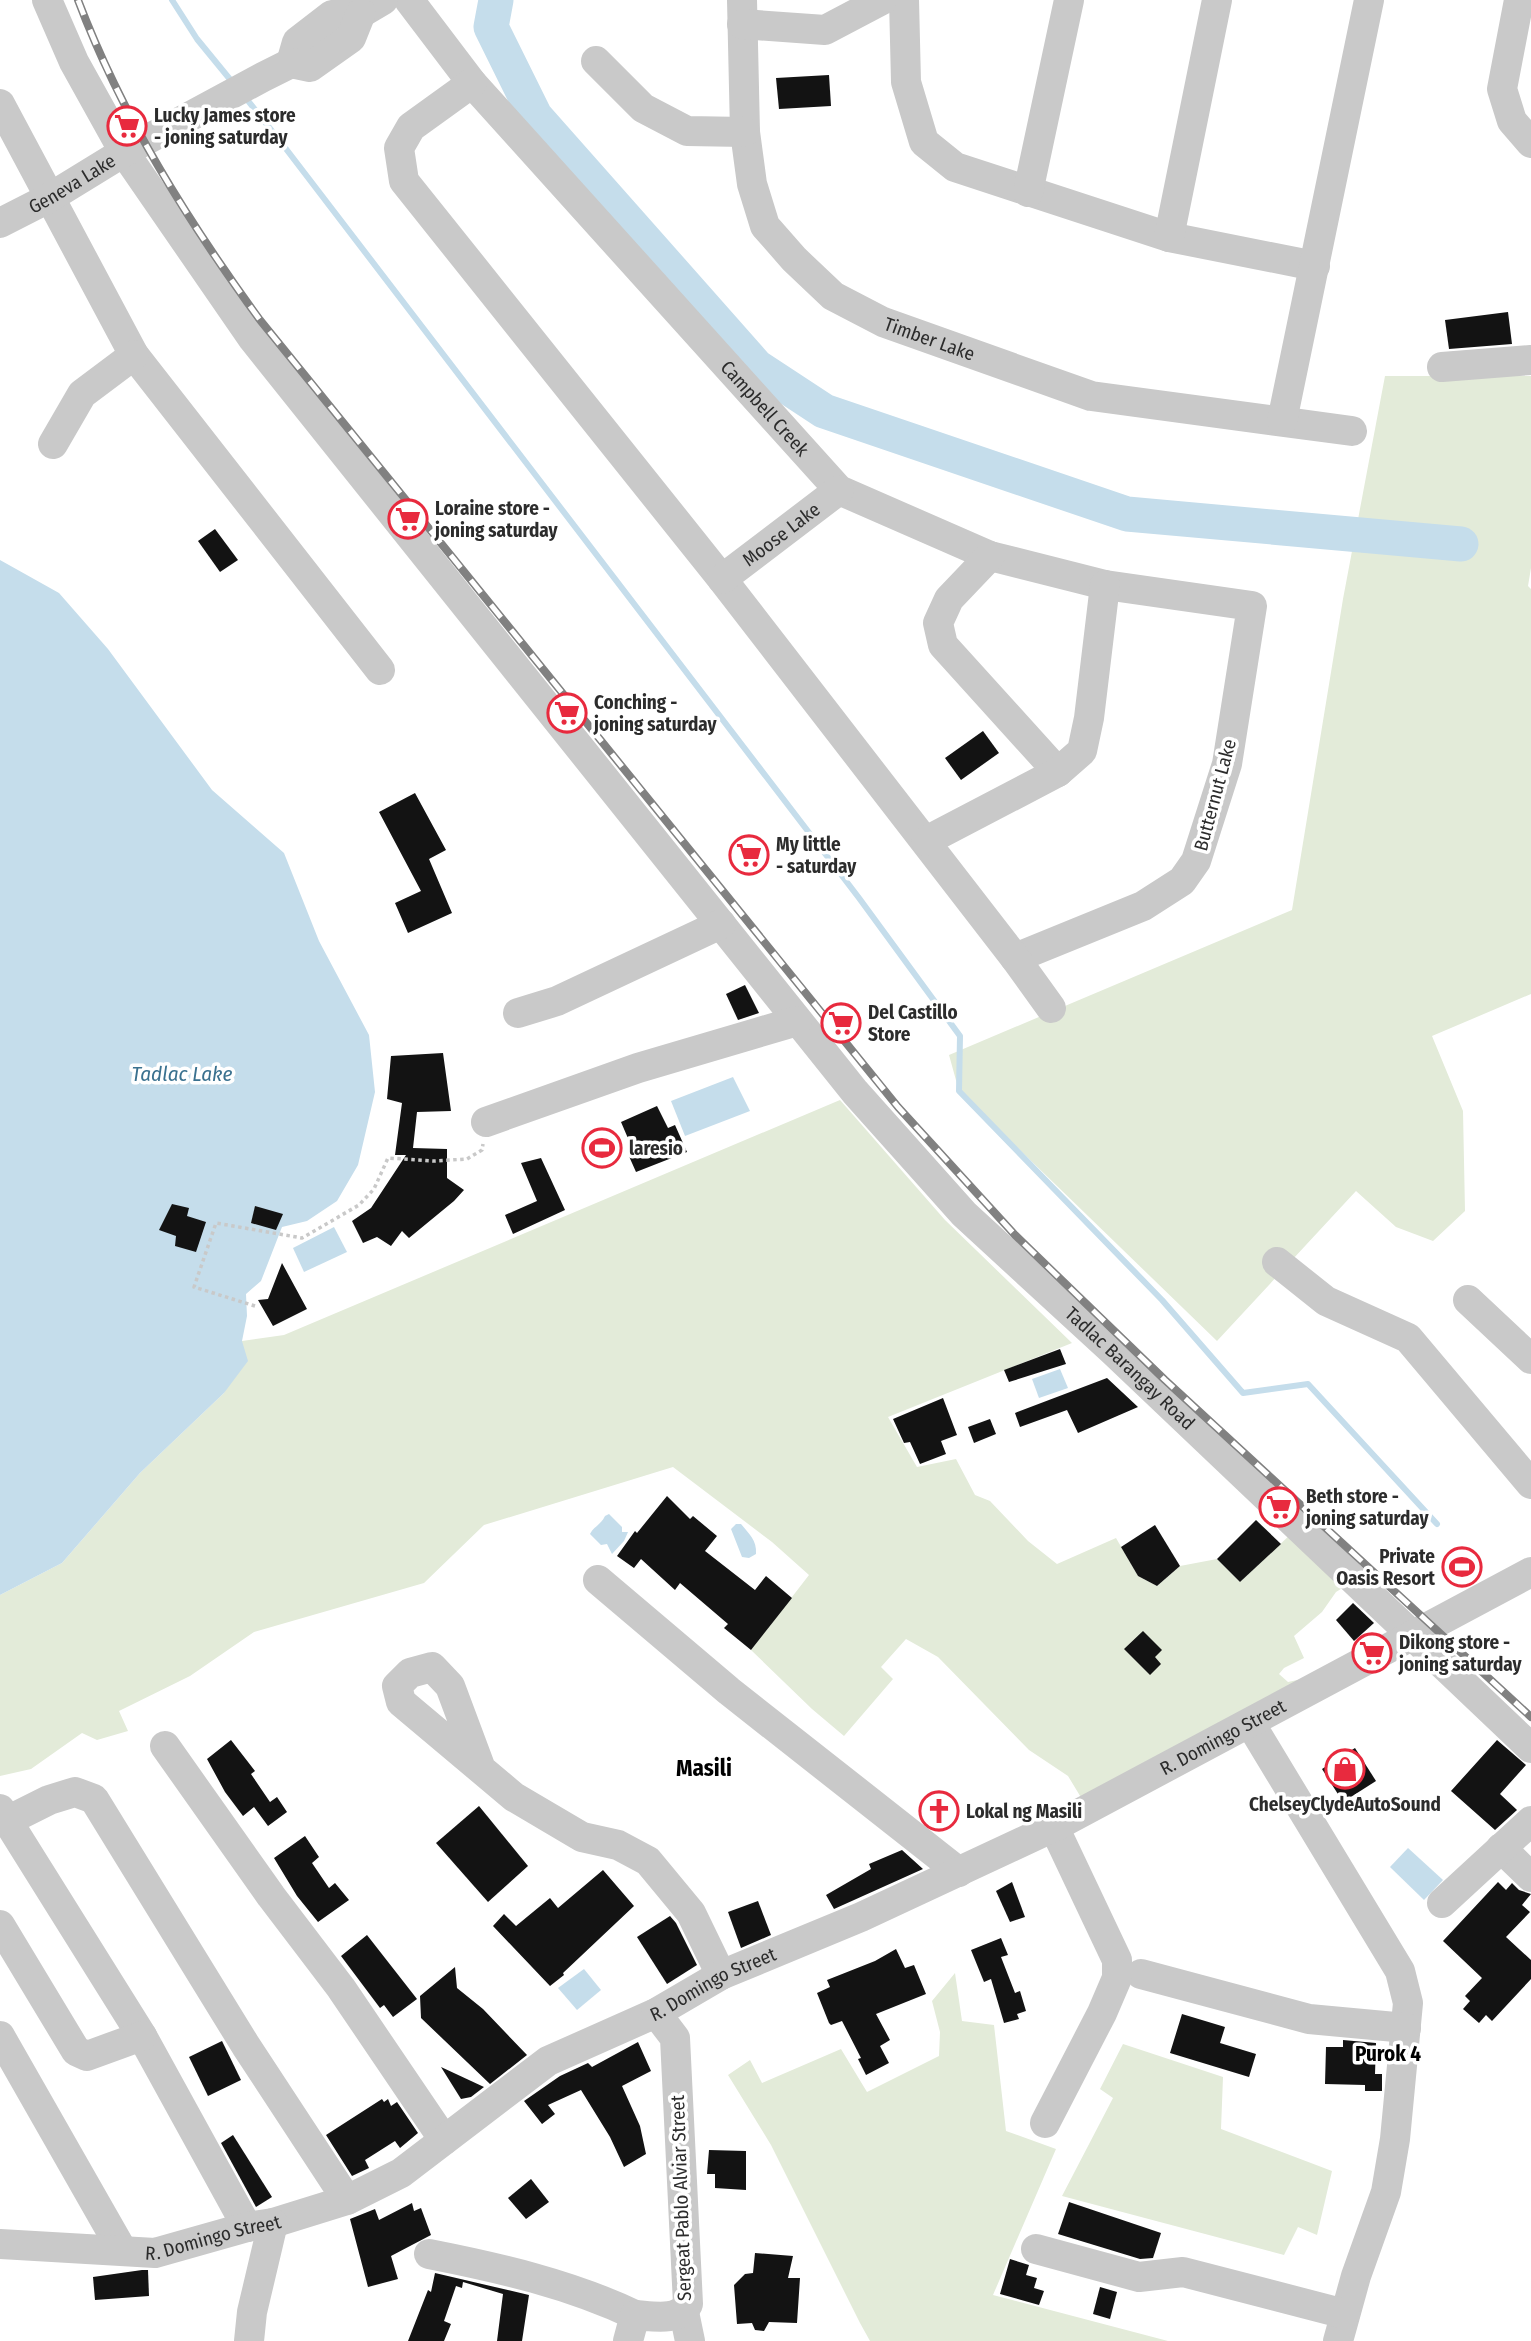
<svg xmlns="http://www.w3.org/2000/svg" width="1531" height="2341" font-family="'Fira Sans Condensed',sans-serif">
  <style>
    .green { fill: #e3ebd9 }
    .water { fill: #c5ddeb }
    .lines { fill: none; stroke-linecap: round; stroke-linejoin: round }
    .stream { stroke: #c5ddeb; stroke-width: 6 }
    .river { stroke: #c5ddeb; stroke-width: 35 }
    .building { fill: #131313 }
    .path { stroke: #c9c9c9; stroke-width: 3.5; stroke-dasharray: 3.5 3.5; stroke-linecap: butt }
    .minor { stroke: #c9c9c9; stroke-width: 30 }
    .rail-casing { stroke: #818181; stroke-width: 8 }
    .rail { stroke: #fff; stroke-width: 5; stroke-dasharray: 16; stroke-linecap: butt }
    .labels { text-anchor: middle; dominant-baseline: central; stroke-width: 7; stroke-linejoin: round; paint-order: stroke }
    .poi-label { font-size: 19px; font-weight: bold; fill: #2c2c2c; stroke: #fff; text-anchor: start }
    .street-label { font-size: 19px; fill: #2c2c2c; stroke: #fff }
    .water-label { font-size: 21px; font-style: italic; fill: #3a718f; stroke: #fff }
    .neighbourhood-label { font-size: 21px; font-weight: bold; fill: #000; stroke: #fff }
    .quarter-label { font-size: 23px; font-weight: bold; fill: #000; stroke: #fff }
  </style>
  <rect width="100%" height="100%" fill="#fff"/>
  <g class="green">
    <polygon points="1385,376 1531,376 1531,568 1528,586 1531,589 1531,994 1432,1036 1463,1111 1465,1211 1433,1241 1396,1227 1356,1191 1217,1341 959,1091 949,1055 1292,910 1343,599"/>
    <polygon points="840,1100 945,1220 1072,1343 888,1417 917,1467 956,1459 975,1495 990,1501 1028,1541 1057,1564 1116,1538 1138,1576 1157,1586 1180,1566 1217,1559 1240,1582 1292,1533 1349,1584 1336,1592 1322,1612 1294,1636 1304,1658 1284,1668 1279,1674 1288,1682 1302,1679 1088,1809 1068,1776 1029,1750 938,1657 906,1639 881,1667 893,1679 844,1736 812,1709 751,1650 809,1575 772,1542 673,1467 484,1525 424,1583 254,1632 190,1676 119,1711 128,1731 97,1740 82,1733 31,1769 0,1776 0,1595 62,1563 140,1473 224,1393 242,1341 284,1335"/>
    <polygon points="955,1973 962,2021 994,2025 1006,2131 1056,2149 993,2295 1168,2341 870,2341 860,2323 771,2145 728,2075 750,2060 762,2083 841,2049 867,2092 939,2056 940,2032 932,2001"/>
    <polygon points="1123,2044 1223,2077 1221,2129 1332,2171 1317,2235 1298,2227 1284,2255 1062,2196 1113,2098 1100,2089"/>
  </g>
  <g class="water">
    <polygon points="0,560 59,593 108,649 212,790 284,853 319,941 369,1035 375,1092 358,1165 337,1201 307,1221 282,1227 261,1281 246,1294 247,1316 242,1341 248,1361 224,1393 140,1473 62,1563 0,1595"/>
    <polygon points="733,1077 750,1111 685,1136 671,1101"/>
    <path d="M610 1132 614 1135C617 1145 607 1151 612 1161L606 1168 595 1164C589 1150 594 1135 610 1132Z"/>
    <polygon points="334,1227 347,1252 304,1272 293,1248"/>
    <polygon points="1060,1369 1068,1388 1039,1398 1032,1379"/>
    <path d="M609 1514 622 1527V1532H628L624 1541 612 1554 607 1544 601 1545 590 1534C594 1526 601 1525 605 1516Z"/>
    <path d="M736 1524H741C749 1534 757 1540 756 1554L749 1558 742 1557 731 1529Z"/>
    <polygon points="1408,1848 1443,1880 1424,1900 1390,1867"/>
    <polygon points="584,1969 601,1990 577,2010 558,1988"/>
  </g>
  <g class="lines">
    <g class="stream">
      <polyline points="172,0 197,39 233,83"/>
      <polyline points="245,97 280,141 859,898 960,1036 959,1091 1162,1300 1243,1393 1308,1384 1437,1524"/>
    </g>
    <polyline class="river" points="496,0 491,27 535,116 757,367 824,411 1127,514 1461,544"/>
  </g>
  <g class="building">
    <polygon points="829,75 831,106 779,109 776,78"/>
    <polygon points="1508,312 1512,344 1449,349 1445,320"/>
    <polygon points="215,529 238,560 220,572 198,541"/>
    <polygon points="983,731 999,753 961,780 945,758"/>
    <polygon points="415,793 446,850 429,859 452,913 408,933 395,903 421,891 379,812"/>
    <polygon points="745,985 759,1013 738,1020 726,994"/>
    <polygon points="443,1053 451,1111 417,1112 413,1148 447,1149 447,1178 464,1190 454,1201 409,1238 402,1231 391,1246 377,1237 363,1243 352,1221 371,1208 406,1155 395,1155 402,1103 387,1099 391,1056"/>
    <polygon points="657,1106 668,1128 675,1125 687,1152 636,1172 628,1154 633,1150 621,1122"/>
    <polygon points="541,1158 565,1210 513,1234 505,1215 537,1201 521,1163"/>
    <polygon points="172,1204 189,1208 187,1216 206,1222 196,1252 175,1246 176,1236 159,1230"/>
    <polygon points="255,1206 283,1214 276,1230 251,1223"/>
    <polygon points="282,1263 307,1309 273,1326 258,1300 268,1299"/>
    <polygon points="1060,1349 1066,1364 1009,1382 1004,1370"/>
    <polygon points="1107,1378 1138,1407 1078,1433 1067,1410 1020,1427 1015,1413"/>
    <polygon points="943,1398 957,1435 941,1441 946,1454 920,1464 910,1442 904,1443 893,1419"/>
    <polygon points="990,1419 996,1434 974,1443 968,1427"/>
    <polygon points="667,1496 690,1519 693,1516 717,1536 705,1551 755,1590 766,1576 792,1598 751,1650 724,1628 728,1624 680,1583 675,1590 641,1559 634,1568 617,1556 635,1531 637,1533"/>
    <polygon points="1256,1520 1281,1544 1240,1582 1217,1559"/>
    <polygon points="1155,1525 1180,1566 1157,1586 1138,1576 1121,1547"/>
    <polygon points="1353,1603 1374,1623 1354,1641 1336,1620"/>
    <polygon points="1143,1631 1162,1650 1155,1657 1161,1664 1150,1675 1124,1649"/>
    <polygon points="231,1740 255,1771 251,1774 270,1802 277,1797 287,1812 268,1826 254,1807 243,1816 225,1792 207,1759"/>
    <polygon points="1497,1740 1526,1765 1500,1794 1517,1810 1495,1830 1451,1791"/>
    <polygon points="1355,1748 1376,1781 1343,1802 1322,1769"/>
    <polygon points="479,1806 528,1866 488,1902 436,1843"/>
    <polygon points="305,1836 319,1857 312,1863 329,1888 335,1883 349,1900 318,1922 297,1896 274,1858"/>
    <polygon points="902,1850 923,1869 834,1909 826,1895 871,1869 869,1864"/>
    <polygon points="603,1870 634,1906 563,1973 564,1975 550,1986 493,1926 504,1914 516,1926 550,1898 558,1908"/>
    <polygon points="1012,1882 1025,1917 1010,1922 996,1891"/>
    <polygon points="1498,1882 1506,1890 1512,1883 1519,1890 1531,1894 1522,1905 1530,1912 1506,1937 1531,1960 1531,1979 1492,2021 1486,2015 1479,2023 1463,2009 1470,2001 1465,1996 1482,1978 1443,1941"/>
    <polygon points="758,1901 771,1935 741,1948 728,1912"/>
    <polygon points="670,1916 676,1923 697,1965 667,1984 637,1937"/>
    <polygon points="367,1935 417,1999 393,2017 384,2005 380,2008 341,1956"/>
    <polygon points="1001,1938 1008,1955 1001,1957 1015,1993 1020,1991 1026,2011 1017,2014 1019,2019 1004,2023 991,1979 984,1982 971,1950"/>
    <polygon points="896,1949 905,1968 914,1965 926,1994 876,2014 890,2040 880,2046 889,2063 866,2075 858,2059 861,2058 842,2021 831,2025 829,2023 817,1993 830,1987 827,1980 875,1961"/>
    <polygon points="455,1967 457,1988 483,2009 527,2055 490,2084 421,2018 420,1996"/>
    <polygon points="1182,2014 1225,2027 1220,2043 1256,2054 1249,2077 1170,2053"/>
    <polygon points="1343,2040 1376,2043 1375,2074 1382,2074 1382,2091 1365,2091 1365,2085 1325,2084 1326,2047 1343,2047"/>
    <polygon points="222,2041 241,2080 208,2096 189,2057"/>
    <polygon points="638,2042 651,2071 622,2086 640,2126 646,2154 624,2167 610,2137 581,2090 548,2105 555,2114 542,2124 524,2101 560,2076 588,2063 592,2067"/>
    <polygon points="441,2067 484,2087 471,2097 461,2099"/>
    <polygon points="382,2099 384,2102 388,2099 391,2106 397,2102 418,2133 400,2148 395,2141 365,2160 369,2168 352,2176 326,2135"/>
    <polygon points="233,2135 272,2197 256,2207 221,2143"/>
    <polygon points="709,2150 746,2151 746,2190 715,2188 715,2174 707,2174"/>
    <polygon points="531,2179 549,2202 526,2219 508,2198"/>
    <polygon points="1069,2202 1161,2233 1153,2258 1140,2259 1058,2234"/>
    <polygon points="412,2203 414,2211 421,2208 431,2235 391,2256 398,2279 368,2287 350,2219 375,2209 379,2220"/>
    <polygon points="755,2253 793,2256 788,2278 800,2278 797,2323 769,2322 764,2331 755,2330 752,2323 737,2324 734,2285 745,2274 753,2273"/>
    <polygon points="1010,2259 1029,2265 1026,2275 1037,2278 1034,2288 1044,2291 1039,2305 1000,2294"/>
    <polygon points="142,2270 148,2270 149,2296 95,2300 93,2277"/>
    <polygon points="435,2273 529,2295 522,2341 497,2341 503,2294 463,2282 462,2288 456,2286 444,2321 451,2324 444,2341 408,2341 428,2290 431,2292"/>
    <polygon points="1100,2287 1117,2292 1110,2319 1093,2314"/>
  </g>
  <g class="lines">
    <polyline class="path" points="255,1306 194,1287 216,1223 302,1238 359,1205 374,1189 388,1158 434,1161 467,1159 482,1150 483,1144"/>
    <g class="minor">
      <path id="s1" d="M47 0 74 62 124 152 253 339 855 1092 964 1214 1113 1351 1531 1748"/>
      <path id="s2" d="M409 0 472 83 839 490 990 556 1105 585 1252 606 1227 764 1196 861 1182 881 1143 906 1015 958"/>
      <path id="s3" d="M742 0 745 132 752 184 765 226 794 259 833 296 883 322 1091 396 1352 431"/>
      <polyline points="904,0 906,82 924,142 955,167 1169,237 1315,266"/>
      <polyline points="1519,0 1502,89 1512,121 1531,143"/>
      <polyline points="742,24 825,30 882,0"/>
      <polyline points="596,61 643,108 687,131 745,132"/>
      <polyline points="291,63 297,42 332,15 361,13 383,0"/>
      <polyline points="472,83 411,127 399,148 404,181 722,579 1015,958 1051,1008"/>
      <polyline points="0,104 134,355 380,670"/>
      <polyline points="1028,192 1069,0"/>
      <path id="s4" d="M0 223 49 198 124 152 263 77 291 63 310 67 351 38 361 13"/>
      <polyline points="1169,237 1217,0"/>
      <polyline points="1442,367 1531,360"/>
      <polyline points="1282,421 1369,0"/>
      <polyline points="53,444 82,394 134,355"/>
      <polyline points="990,556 949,599 938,623 943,645 1058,772"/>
      <path id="s5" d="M722 579 839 490"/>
      <polyline points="926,841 1058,772 1082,751 1089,718 1105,585"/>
      <polyline points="518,1013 557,1001 721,924"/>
      <polyline points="486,1122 638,1068 797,1021"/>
      <polyline points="1277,1262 1326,1301 1408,1338 1531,1484"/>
      <polyline points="1468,1300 1531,1359"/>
      <polyline points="598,1580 729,1691 959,1872"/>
      <polyline points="1250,1723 1400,1971 1408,2003 1395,2139 1386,2192 1356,2276 1338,2341"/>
      <polyline points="165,1746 271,1896 341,1988 444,2140"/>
      <polyline points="481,1769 450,1686 432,1667 410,1673 397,1686 401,1702 514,1797 582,1837 618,1845 648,1861 691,1913 721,1975"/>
      <polyline points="0,1809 142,2036 247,2227"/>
      <polyline points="7,1821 49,1800 75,1792 94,1799 246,2046 347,2200"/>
      <polyline points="1501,1848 1531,1877"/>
      <polyline points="1442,1903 1531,1821"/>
      <polyline points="0,1925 76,2051 87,2056 142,2036"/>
      <polyline points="1141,1974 1309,2019 1406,2028"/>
      <polyline points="0,2036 122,2250"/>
      <polyline points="1045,2123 1102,2013 1117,1978 1117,1960 1054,1827"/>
      <path id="s6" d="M0 2244 155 2253 247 2227 273 2223 347 2200 401 2173 548 2061 656 2013 721 1975 861 1917 1054 1827 1531 1572"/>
      <polyline points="1036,2249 1139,2277 1183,2272 1345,2314"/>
      <path d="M429 2254C500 2268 570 2284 635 2315"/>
      <polyline points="684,2312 690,2341"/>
      <polyline points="249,2341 252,2312 273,2223"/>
      <path d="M628 2341 635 2315C652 2316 679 2322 688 2304L675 2038 656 2013"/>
    </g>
    <g class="rail-casing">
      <path id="rail" d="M78 0C122 116 187 220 260 320L898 1107 1015 1235 1165 1380 1531 1717"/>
    </g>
    <use href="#rail" class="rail"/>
  </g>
  <defs>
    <g id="supermarket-ring" transform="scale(2.0125)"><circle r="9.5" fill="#fff" stroke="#e82a3e" stroke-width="1.5"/><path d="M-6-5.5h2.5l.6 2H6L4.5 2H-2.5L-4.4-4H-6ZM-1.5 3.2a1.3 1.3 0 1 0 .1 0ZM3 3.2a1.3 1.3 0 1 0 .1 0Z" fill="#e82a3e"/></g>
    <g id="stadium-ring" transform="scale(2.0125)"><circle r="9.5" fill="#fff" stroke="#e82a3e" stroke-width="1.5"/><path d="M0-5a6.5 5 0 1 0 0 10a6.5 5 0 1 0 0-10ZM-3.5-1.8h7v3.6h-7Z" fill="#e82a3e"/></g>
    <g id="shop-ring" transform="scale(2.0125)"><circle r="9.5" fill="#fff" stroke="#e82a3e" stroke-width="1.5"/><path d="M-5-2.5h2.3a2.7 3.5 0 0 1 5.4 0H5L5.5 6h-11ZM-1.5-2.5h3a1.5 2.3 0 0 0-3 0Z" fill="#e82a3e"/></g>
    <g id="church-ring" transform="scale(2.0125)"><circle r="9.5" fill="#fff" stroke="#e82a3e" stroke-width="1.5"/><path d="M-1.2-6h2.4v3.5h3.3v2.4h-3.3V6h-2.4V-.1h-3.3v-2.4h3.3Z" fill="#e82a3e"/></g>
  </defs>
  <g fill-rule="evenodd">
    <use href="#supermarket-ring" x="127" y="126"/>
    <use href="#supermarket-ring" x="408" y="519"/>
    <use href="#supermarket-ring" x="567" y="713"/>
    <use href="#supermarket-ring" x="749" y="855"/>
    <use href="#supermarket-ring" x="841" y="1023"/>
    <use href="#stadium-ring" x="602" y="1148"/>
    <use href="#supermarket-ring" x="1279" y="1507"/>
    <use href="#stadium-ring" x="1462" y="1567"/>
    <use href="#supermarket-ring" x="1372" y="1653"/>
    <use href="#shop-ring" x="1345" y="1769"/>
    <use href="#church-ring" x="939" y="1811"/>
  </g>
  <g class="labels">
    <g class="poi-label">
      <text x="154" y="115">Lucky James store<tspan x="154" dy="22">- joning saturday</tspan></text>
      <text x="435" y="508">Loraine store -<tspan x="435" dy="22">joning saturday</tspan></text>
      <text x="594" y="702">Conching -<tspan x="594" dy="22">joning saturday</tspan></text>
      <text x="776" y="844">My little<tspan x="776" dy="22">- saturday</tspan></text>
      <text x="868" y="1012">Del Castillo<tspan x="868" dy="22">Store</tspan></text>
      <text x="629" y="1148">laresio</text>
      <text x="1306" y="1496">Beth store -<tspan x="1306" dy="22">joning saturday</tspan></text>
      <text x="1435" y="1556" text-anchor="end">Private<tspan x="1435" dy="22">Oasis Resort</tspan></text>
      <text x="1399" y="1642">Dikong store -<tspan x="1399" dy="22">joning saturday</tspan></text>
      <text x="1345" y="1804" text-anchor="middle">ChelseyClydeAutoSound</text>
      <text x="966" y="1811">Lokal ng Masili</text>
    </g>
    <g class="street-label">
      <text stroke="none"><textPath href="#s4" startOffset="82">Geneva Lake</textPath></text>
      <text stroke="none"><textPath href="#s3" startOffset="432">Timber Lake</textPath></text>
      <text stroke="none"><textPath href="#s2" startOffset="542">Campbell Creek</textPath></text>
      <text stroke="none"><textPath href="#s5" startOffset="74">Moose Lake</textPath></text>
      <text transform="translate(1215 795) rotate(-75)">Butternut Lake</text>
      <text stroke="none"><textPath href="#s1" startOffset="1752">Tadlac Barangay Road</textPath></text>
      <text stroke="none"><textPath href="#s6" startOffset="1349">R. Domingo Street</textPath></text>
      <text stroke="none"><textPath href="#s6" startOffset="782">R. Domingo Street</textPath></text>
      <text transform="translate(681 2198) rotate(-92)">Sergeat Pablo Alviar Street</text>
      <text stroke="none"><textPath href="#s6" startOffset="215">R. Domingo Street</textPath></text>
    </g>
    <g class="water-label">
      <text x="182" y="1074">Tadlac Lake</text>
    </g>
    <g class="neighbourhood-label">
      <text x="1388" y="2054">Purok 4</text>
    </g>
    <g class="quarter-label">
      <text x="704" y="1768">Masili</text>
    </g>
  </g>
</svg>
